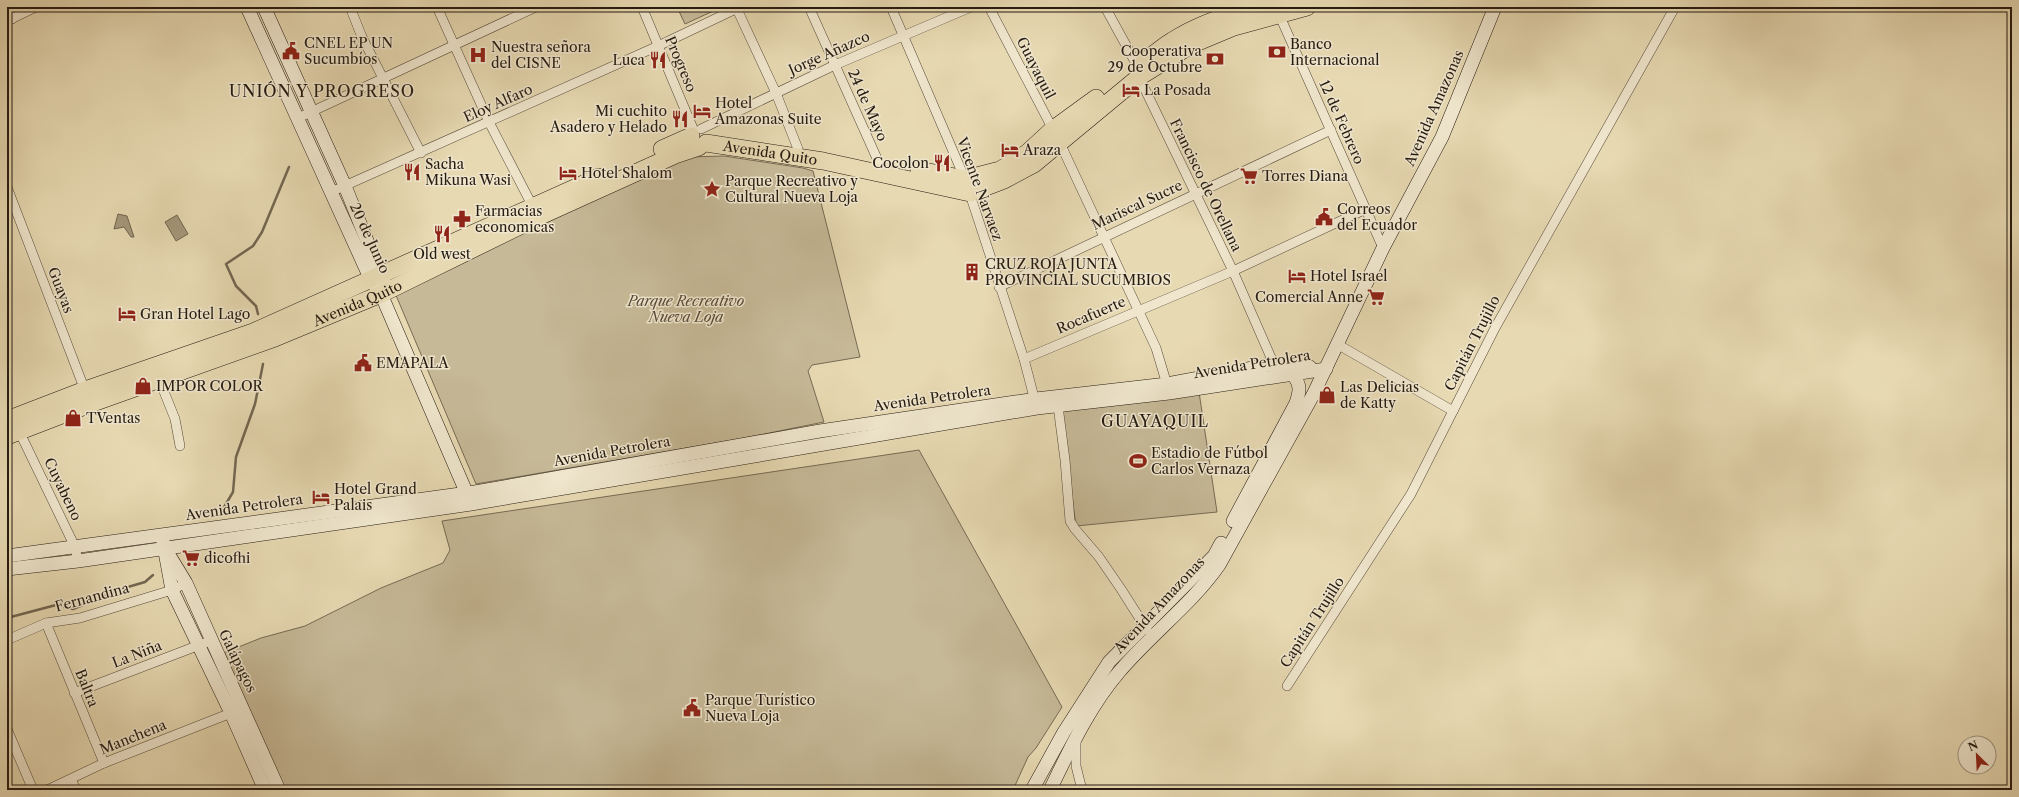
<svg xmlns="http://www.w3.org/2000/svg" width="2019" height="797" font-family="'Libre Caslon Text',serif">
  <style>
    .green { fill: #c6b997; stroke: #766a54 }
    .water { fill: #a5987b; stroke: #726651 }
    .lines { fill: none; stroke-linecap: round; stroke-linejoin: round }
    .stream { stroke: #726651; stroke-width: 2.5 }
    .street-casing { stroke: #564a39; stroke-width: 10 }
    .secondary-casing { stroke: #261b11; stroke-width: 14 }
    .highway-casing { stroke: #261b11; stroke-width: 18 }
    .street { stroke: #efe6cd; stroke-width: 9 }
    .secondary { stroke: #efe6cd; stroke-width: 13 }
    .highway { stroke: #e7d9b2; stroke-width: 17 }
    .labels { text-anchor: middle; dominant-baseline: central; stroke-width: 3; stroke-linejoin: round; paint-order: stroke }
    .poi-label { font-size: 14px; fill: #261b11; stroke: #efe6cd; text-anchor: start }
    .street-label { font-size: 14px; fill: #261b11; stroke: #efe6cd }
    .park-label { font-size: 14px; font-style: italic; fill: #564a39; stroke: #efe6cd }
    .quarter-label { font-size: 16px; letter-spacing: 1px; fill: #261b11; stroke: #efe6cd }
  </style>
  <rect width="100%" height="100%" fill="#e7d9b2"/>
  <filter id="stains"><feTurbulence type="fractalNoise" baseFrequency=".005" numOctaves="4"/><feColorMatrix values="0 0 0 0 .2 0 0 0 0 .09 0 0 0 0 .02 0 0 0 .5 -.17"/></filter>
  <radialGradient id="worn" r=".72"><stop offset=".6" stop-color="#630" stop-opacity="0"/><stop offset="1" stop-color="#630" stop-opacity=".3"/></radialGradient>
  <g class="green">
    <polygon points="677,7 722,7 685,24"/>
    <polygon points="724,156 803,168 813,171 860,357 812,365 808,371 824,422 739,439 476,484 395,293 676,162 689,157"/>
    <polygon points="1199,392 1217,512 1076,526 1061,411"/>
    <polygon points="919,450 1062,707 1036,748 1028,757 1013,790 278,790 216,656 261,638 305,626 381,588 443,563 450,550 442,521"/>
  </g>
  <g class="water">
    <polygon points="118,214 127,216 134,237 131,237 124,227 114,229"/>
    <polygon points="177,215 188,234 176,241 165,222"/>
  </g>
  <g class="lines">
    <g class="stream">
      <polyline points="258,314 256,306 236,286 226,264 253,246 262,232 289,167"/>
      <polyline points="223,509 233,492 236,457 255,404 263,364"/>
      <polyline points="7,618 56,605 73,609 121,589 145,582 153,575"/>
    </g>
    <g class="street-casing">
      <g id="street">
        <polyline points="350,7 362,37 421,153"/>
        <polyline points="437,7 489,122 534,209"/>
        <polyline points="642,7 694,131"/>
        <polyline points="736,7 776,93 798,149"/>
        <polyline points="809,7 879,163 876,172"/>
        <polyline points="891,7 965,179 1024,359 1036,405"/>
        <polyline points="989,7 1059,141 1156,348 1168,388"/>
        <polyline points="1105,7 1138,67 1139,77 1233,271 1276,369"/>
        <polyline points="7,9 12,19"/>
        <polyline points="1278,12 1383,248"/>
        <polyline points="7,21 36,7"/>
        <polyline points="298,118 536,7"/>
        <polyline points="701,129 835,65 971,7"/>
        <polyline points="7,187 86,393"/>
        <polyline points="331,192 658,46 740,7"/>
        <polyline points="999,287 1331,130"/>
        <polyline points="1337,344 1453,411"/>
        <polyline points="1024,359 1233,271 1366,209"/>
        <polyline points="159,379 175,419 180,446"/>
        <polyline points="1058,406 1065,460 1070,521 1075,529 1099,557 1121,589 1147,630"/>
        <polyline points="19,431 75,547 78,561"/>
        <polyline points="46,623 104,763"/>
        <polyline points="7,640 46,623 80,618 172,590 186,583"/>
        <polyline points="1287,686 1411,494 1495,328 1675,7"/>
        <polyline points="74,693 210,641"/>
        <polyline points="7,729 33,790"/>
        <polyline points="1076,740 1076,766 1082,790"/>
        <polyline points="71,779 76,790"/>
        <polyline points="47,790 104,763 231,713"/>
      </g>
    </g>
    <g class="secondary-casing">
      <g id="secondary">
        <polyline points="247,7 371,280 381,294 470,501"/>
        <polyline points="264,7 345,186 384,283"/>
        <path d="M1233 521 1296 403C1300 391 1301 385 1293 375"/>
        <polyline points="163,541 172,590 231,713 265,790"/>
        <polyline points="169,555 186,583 279,790"/>
        <polyline points="7,556 475,492 820,431 1036,399 1167,384 1274,364 1310,367"/>
        <polyline points="7,569 78,561 471,504 1037,408 1169,393 1326,369"/>
        <polyline points="1032,790 1064,732 1109,662 1214,556 1221,543"/>
        <path d="M1050 790C1070 749 1089 707 1119 672 1151 634 1191 605 1219 565L1313 395 1383 248 1442 137 1495 7"/>
      </g>
    </g>
    <g class="highway-casing">
      <g id="highway">
        <path d="M1144 62C1153 55 1162 47 1172 41 1197 25 1229 14 1258 7"/>
        <path id="s1" d="M706 143 823 161 970 193 1004 180 1034 164 1139 77 1191 45 1234 27 1307 7"/>
        <polyline points="662,149 691,136"/>
        <polyline points="919,170 965,179 1000,170 1027,153 1052,130 1096,98"/>
        <polyline points="7,420 85,390 253,332 599,177"/>
        <path id="s2" d="M7 436 90 404 275 338 381 294 538 217 675 155 699 147"/>
      </g>
    </g>
    <use href="#street" class="street"/>
    <use href="#secondary" class="secondary"/>
    <use href="#highway" class="highway"/>
  </g>
  <defs>
    <g id="civic-bare" transform="scale(1.38)"><path d="M-.6-6.5H3V-4.5H.6V-3L4-1V1h2V6H-6V1h2V-1L-.6-3ZM-1.2 2.5V6h2.4V2.5Z" fill="#8f2418" stroke="#efe6cd" stroke-width="2.5" paint-order="stroke"/></g>
    <g id="bank-bare" transform="scale(1.38)"><path d="M-6-4H6V4H-6ZM0-2.3a2.3 2.3 0 1 0 0 4.6a2.3 2.3 0 1 0 0-4.6Z" fill="#8f2418" stroke="#efe6cd" stroke-width="2.5" paint-order="stroke"/></g>
    <g id="hospital-bare" transform="scale(1.38)"><path d="M-5-5h3v3.5h4V-5h3V5h-3V1.5h-4V5h-3Z" fill="#8f2418" stroke="#efe6cd" stroke-width="2.5" paint-order="stroke"/></g>
    <g id="restaurant-bare" transform="scale(1.38)"><path d="M-5-6h1v4h1v-4h1v4h1v-4h1v5L-1.5 .5V6h-2V.5L-5-1ZM5-6V6H3V1.5H1.5Q1.5-4 5-6Z" fill="#8f2418" stroke="#efe6cd" stroke-width="2.5" paint-order="stroke"/></g>
    <g id="hotel-bare" transform="scale(1.38)"><path d="M-6-4.5h1.5V1H6V5H4.5V3h-9V5H-6ZM-4 0a1.8 1.8 0 1 1 3.6 0ZM.5 0V-2.5h3Q6-2.5 6 0Z" fill="#8f2418" stroke="#efe6cd" stroke-width="2.5" paint-order="stroke"/></g>
    <g id="supermarket-bare" transform="scale(1.38)"><path d="M-6-5.5h2.5l.6 2H6L4.5 2H-2.5L-4.4-4H-6ZM-1.5 3.2a1.3 1.3 0 1 0 .1 0ZM3 3.2a1.3 1.3 0 1 0 .1 0Z" fill="#8f2418" stroke="#efe6cd" stroke-width="2.5" paint-order="stroke"/></g>
    <g id="sight-bare" transform="scale(1.38)"><path d="M0-6L1.8-2.2L6-1.7L2.9 1.2L3.7 5.4L0 3.3L-3.7 5.4L-2.9 1.2L-6-1.7L-1.8-2.2Z" fill="#8f2418" stroke="#efe6cd" stroke-width="2.5" paint-order="stroke"/></g>
    <g id="pharmacy-bare" transform="scale(1.38)"><path d="M-2-6h4v4h4v4h-4v4h-4v-4h-4v-4h4Z" fill="#8f2418" stroke="#efe6cd" stroke-width="2.5" paint-order="stroke"/></g>
    <g id="building-bare" transform="scale(1.38)"><path d="M-4-6H4V6H1V3H-1V6H-4ZM-2.5-4.3h1.7v1.8h-1.7ZM.8-4.3h1.7v1.8H.8ZM-2.5-1h1.7V.8h-1.7ZM.8-1h1.7V.8H.8Z" fill="#8f2418" stroke="#efe6cd" stroke-width="2.5" paint-order="stroke"/></g>
    <g id="shop-bare" transform="scale(1.38)"><path d="M-5-2.5h2.3a2.7 3.5 0 0 1 5.4 0H5L5.5 6h-11ZM-1.5-2.5h3a1.5 2.3 0 0 0-3 0Z" fill="#8f2418" stroke="#efe6cd" stroke-width="2.5" paint-order="stroke"/></g>
    <g id="stadium-bare" transform="scale(1.38)"><path d="M0-5a6.5 5 0 1 0 0 10a6.5 5 0 1 0 0-10ZM-3.5-1.8h7v3.6h-7Z" fill="#8f2418" stroke="#efe6cd" stroke-width="2.5" paint-order="stroke"/></g>
  </defs>
  <g fill-rule="evenodd">
    <use href="#civic-bare" x="291" y="51"/>
    <use href="#bank-bare" x="1277" y="52"/>
    <use href="#hospital-bare" x="478" y="55"/>
    <use href="#bank-bare" x="1215" y="59"/>
    <use href="#restaurant-bare" x="658" y="60"/>
    <use href="#hotel-bare" x="1131" y="90"/>
    <use href="#hotel-bare" x="702" y="111"/>
    <use href="#restaurant-bare" x="680" y="119"/>
    <use href="#hotel-bare" x="1010" y="150"/>
    <use href="#restaurant-bare" x="942" y="163"/>
    <use href="#restaurant-bare" x="412" y="172"/>
    <use href="#hotel-bare" x="568" y="173"/>
    <use href="#supermarket-bare" x="1249" y="176"/>
    <use href="#sight-bare" x="712" y="189"/>
    <use href="#civic-bare" x="1324" y="217"/>
    <use href="#pharmacy-bare" x="462" y="219"/>
    <use href="#restaurant-bare" x="442" y="234"/>
    <use href="#building-bare" x="972" y="272"/>
    <use href="#hotel-bare" x="1297" y="276"/>
    <use href="#supermarket-bare" x="1376" y="297"/>
    <use href="#hotel-bare" x="127" y="314"/>
    <use href="#civic-bare" x="363" y="363"/>
    <use href="#shop-bare" x="143" y="386"/>
    <use href="#shop-bare" x="1327" y="395"/>
    <use href="#shop-bare" x="73" y="418"/>
    <use href="#stadium-bare" x="1138" y="461"/>
    <use href="#hotel-bare" x="321" y="497"/>
    <use href="#supermarket-bare" x="191" y="558"/>
    <use href="#civic-bare" x="692" y="708"/>
  </g>
  <g class="labels">
    <g class="poi-label">
      <text x="304" y="43">CNEL EP UN<tspan x="304" dy="16">Sucumbíos</tspan></text>
      <text x="1290" y="44">Banco<tspan x="1290" dy="16">Internacional</tspan></text>
      <text x="491" y="47">Nuestra señora<tspan x="491" dy="16">del CISNE</tspan></text>
      <text x="1202" y="51" text-anchor="end">Cooperativa<tspan x="1202" dy="16">29 de Octubre</tspan></text>
      <text x="645" y="60" text-anchor="end">Luca</text>
      <text x="1144" y="90">La Posada</text>
      <text x="715" y="103">Hotel<tspan x="715" dy="16">Amazonas Suite</tspan></text>
      <text x="667" y="111" text-anchor="end">Mi cuchito<tspan x="667" dy="16">Asadero y Helado</tspan></text>
      <text x="1023" y="150">Araza</text>
      <text x="929" y="163" text-anchor="end">Cocolon</text>
      <text x="425" y="164">Sacha<tspan x="425" dy="16">Mikuna Wasi</tspan></text>
      <text x="581" y="173">Hotel Shalom</text>
      <text x="1262" y="176">Torres Diana</text>
      <text x="725" y="181">Parque Recreativo y<tspan x="725" dy="16">Cultural Nueva Loja</tspan></text>
      <text x="1337" y="209">Correos<tspan x="1337" dy="16">del Ecuador</tspan></text>
      <text x="475" y="211">Farmacias<tspan x="475" dy="16">economicas</tspan></text>
      <text x="442" y="254" text-anchor="middle">Old west</text>
      <text x="985" y="264">CRUZ ROJA JUNTA<tspan x="985" dy="16">PROVINCIAL SUCUMBIOS</tspan></text>
      <text x="1310" y="276">Hotel Israel</text>
      <text x="1363" y="297" text-anchor="end">Comercial Anne</text>
      <text x="140" y="314">Gran Hotel Lago</text>
      <text x="376" y="363">EMAPALA</text>
      <text x="156" y="386">IMPOR COLOR</text>
      <text x="1340" y="387">Las Delicias<tspan x="1340" dy="16">de Katty</tspan></text>
      <text x="86" y="418">TVentas</text>
      <text x="1151" y="453">Estadio de Fútbol<tspan x="1151" dy="16">Carlos Vernaza</tspan></text>
      <text x="334" y="489">Hotel Grand<tspan x="334" dy="16">Palais</tspan></text>
      <text x="204" y="558">dicofhi</text>
      <text x="705" y="700">Parque Turístico<tspan x="705" dy="16">Nueva Loja</tspan></text>
    </g>
    <g class="street-label">
      <text transform="translate(829 53) rotate(-24)">Jorge Añazco</text>
      <text transform="translate(681 64) rotate(67)">Progreso</text>
      <text transform="translate(1036 68) rotate(63)">Guayaquil</text>
      <text transform="translate(498 103) rotate(-24)">Eloy Alfaro</text>
      <text transform="translate(868 105) rotate(66)">24 de Mayo</text>
      <text transform="translate(1434 108) rotate(-66)">Avenida Amazonas</text>
      <text transform="translate(1342 122) rotate(66)">12 de Febrero</text>
      <text stroke="none"><textPath href="#s1" startOffset="65">Avenida Quito</textPath></text>
      <text transform="translate(1206 185) rotate(64)">Francisco de Orellana</text>
      <text transform="translate(980 189) rotate(70)">Vicente Narvaez</text>
      <text transform="translate(1137 205) rotate(-25)">Mariscal Sucre</text>
      <text transform="translate(370 238) rotate(65)">20 de Junio</text>
      <text transform="translate(61 290) rotate(69)">Guayas</text>
      <text stroke="none"><textPath href="#s2" startOffset="375">Avenida Quito</textPath></text>
      <text transform="translate(1091 315) rotate(-23)">Rocafuerte</text>
      <text transform="translate(1472 343) rotate(-63)">Capitán Trujillo</text>
      <text transform="translate(1252 364) rotate(-9)">Avenida Petrolera</text>
      <text transform="translate(932 398) rotate(-8)">Avenida Petrolera</text>
      <text transform="translate(612 451) rotate(-10)">Avenida Petrolera</text>
      <text transform="translate(63 489) rotate(64)">Cuyabeno</text>
      <text transform="translate(244 507) rotate(-8)">Avenida Petrolera</text>
      <text transform="translate(92 597) rotate(-15)">Fernandina</text>
      <text transform="translate(1159 605) rotate(-47)">Avenida Amazonas</text>
      <text transform="translate(1312 622) rotate(-57)">Capitán Trujillo</text>
      <text transform="translate(137 654) rotate(-21)">La Niña</text>
      <text transform="translate(238 661) rotate(64)">Galápagos</text>
      <text transform="translate(87 688) rotate(68)">Baltra</text>
      <text transform="translate(133 737) rotate(-22)">Manchena</text>
    </g>
    <g class="park-label">
      <text x="686" y="301">Parque Recreativo<tspan x="686" dy="16">Nueva Loja</tspan></text>
    </g>
    <g class="quarter-label">
      <text x="322" y="91">UNIÓN Y PROGRESO</text>
      <text x="1155" y="421">GUAYAQUIL</text>
    </g>
  </g>
  <rect width="2019" height="797" fill="none" stroke="#e7d9b2" stroke-width="24"/>
  <rect x="8" y="8" width="2003" height="781" fill="none" stroke="#261b11" stroke-width="2"/>
  <rect x="12" y="12" width="1995" height="773" fill="none" stroke="#261b11"/>
  <g transform="translate(1977 755) rotate(336)"><circle r="19" fill="#efe6cd" stroke="#9f9582"/>
  <path d="M0-3L7 15L0 10L-7 15Z" fill="#8f2418"/>
  <text y="-6" font-size="11" font-weight="bold" text-anchor="middle" fill="#261b11">N</text>
  </g>
  <rect width="100%" height="100%" filter="url(#stains)"/>
  <rect width="100%" height="100%" fill="url(#worn)"/>
</svg>
